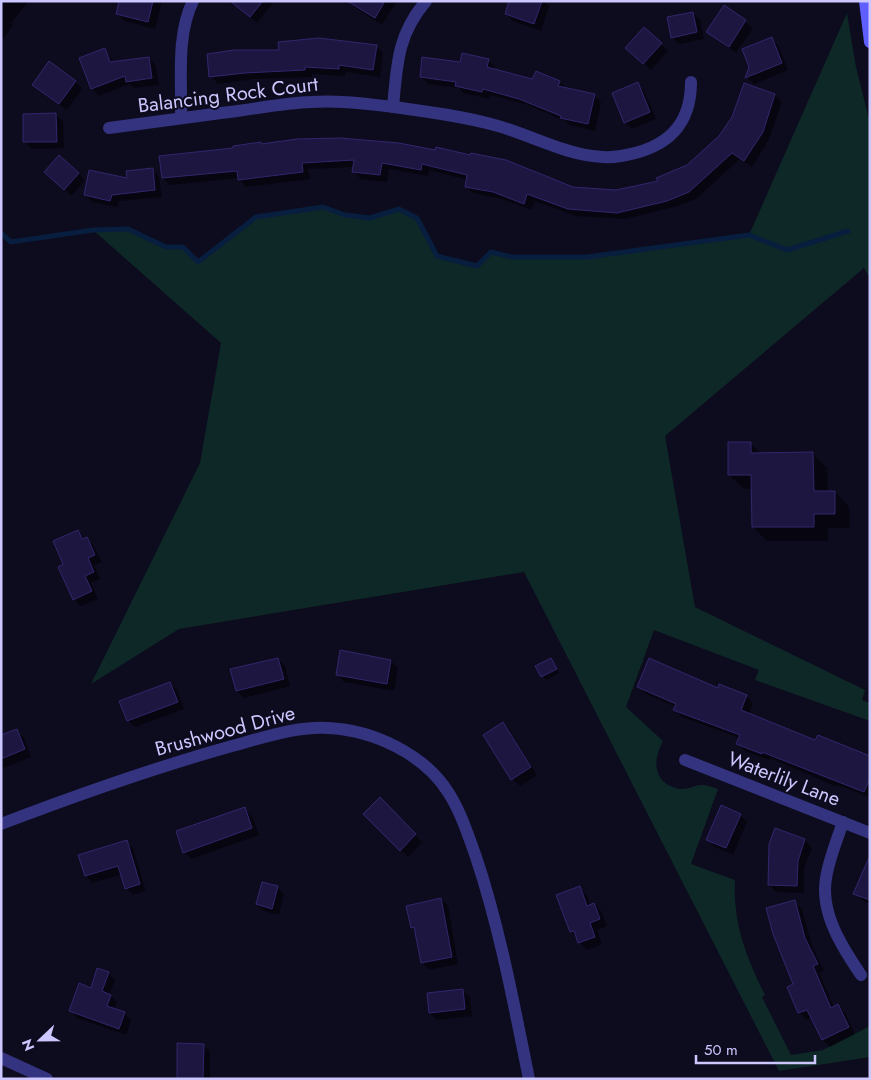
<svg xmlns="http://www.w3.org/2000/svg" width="871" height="1080" font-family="Jost,sans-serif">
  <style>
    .green { fill: #0d2826 }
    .shadow { fill: #0007 }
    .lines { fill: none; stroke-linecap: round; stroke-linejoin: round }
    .stream { stroke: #081e3f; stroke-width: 5 }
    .building { fill: #1d1640; stroke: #33266d }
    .street { stroke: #34337f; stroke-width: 12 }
    .secondary { stroke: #5f5eff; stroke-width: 12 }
    .labels { text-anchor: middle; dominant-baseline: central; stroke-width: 4; stroke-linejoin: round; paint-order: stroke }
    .street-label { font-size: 20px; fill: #ccc7ff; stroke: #0d0b1e }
  </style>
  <rect width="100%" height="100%" fill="#0d0b1e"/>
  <path class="green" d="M847 13 856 67 870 123V279L864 268 665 436 695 607 865 690 862 700 870 703V721L755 680 759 670 654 630 626 707 663 741C652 761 653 784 680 789 688 790 696 784 703 785 708 785 714 788 718 789L691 864 735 880C733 925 746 956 765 995L762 997 791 1055 823 1050 870 1026V1057L779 1071 524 572 179 629 91 684 200 463 221 343 93 230 128 229 166 247H183L198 262 256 217 323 207 345 215 370 218 399 209 417 218 437 256 477 266 491 252C569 269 670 246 749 235Z"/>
  <g class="shadow">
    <polygon points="1,1 29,1 11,23 13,26 1,41"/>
    <polygon points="121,1 162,1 155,29 125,21 117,14"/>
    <polygon points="236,1 275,1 257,23 234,3"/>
    <polygon points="349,1 397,1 382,25 356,8"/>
    <polygon points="510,1 544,1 549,6 541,31 513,21 506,14"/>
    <polygon points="724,7 753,28 736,53 708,32"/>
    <polygon points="693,13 700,20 704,39 679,44 672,37"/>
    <polygon points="644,29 668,51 651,70 634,55"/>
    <polygon points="771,38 778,45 788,70 754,84 747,78 750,67"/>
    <polygon points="376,46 383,53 380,77 346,72 345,76 312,74 312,77 253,79 218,84 211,76 280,51"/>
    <polygon points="105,50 114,63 149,58 156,66 159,85 134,88 129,84 99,96 92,88"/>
    <polygon points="488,60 495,67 495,71 533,81 536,72 560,82 567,89 594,95 601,102 595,131 569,125 565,121 528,105 490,95 489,99 463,93 459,88 428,84 421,77 461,63"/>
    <polygon points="75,81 82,89 67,110 34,85"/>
    <polygon points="637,84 644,91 656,119 632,129 625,122"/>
    <polygon points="744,84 775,95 782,102 769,139 752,167 740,159 696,199 674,207 625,219 576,216 535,201 531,210 502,199 473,193 466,186 467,180 429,170 428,176 389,169 387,182 361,179 354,172 354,167 308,169 310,179 246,187 239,178 170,185 163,178 262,145 297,141 573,188 616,192 659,182 688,166 720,137 733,118"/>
    <polygon points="56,115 63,122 64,148 32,149 25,142"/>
    <polygon points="152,169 159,177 162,197 119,201 117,207 92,202 85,194"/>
    <polygon points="78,173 85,180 72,196 53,178"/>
    <polygon points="750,443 761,454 813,454 827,468 828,492 835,492 849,507 850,528 828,528 828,541 767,541 753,527 753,489 744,489 729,475"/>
    <polygon points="77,532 94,546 102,562 94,565 100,579 91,583 98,599 81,606 74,599 65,565"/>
    <polygon points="278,659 285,666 290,686 244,698 237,691"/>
    <polygon points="551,659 559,673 546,680 537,666"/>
    <polygon points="391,661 398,668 394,691 344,682 337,674"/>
    <polygon points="170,683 177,690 184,709 135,727 128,720"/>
    <polygon points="639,687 719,689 746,696 753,703 749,715 816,742 870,757 870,797 837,785 837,787 770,758 769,760 745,751 738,744 740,738 682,717 674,709 676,707 646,694"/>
    <polygon points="503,724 510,731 537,775 520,786 512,779"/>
    <polygon points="16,731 24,738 31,757 1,769 1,737"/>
    <polygon points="380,799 422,842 408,857 365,814"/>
    <polygon points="245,809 252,816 259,835 191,859 184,852"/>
    <polygon points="740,815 747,822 733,855 715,847 708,840"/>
    <polygon points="776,830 805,840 812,848 804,868 804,893 776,892 769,885"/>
    <polygon points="126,842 133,849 146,891 133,895 126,888 122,874 93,883 86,876 80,856"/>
    <polygon points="870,867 870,904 862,900 855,893"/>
    <polygon points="277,887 284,894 279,915 264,911 257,904"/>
    <polygon points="579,888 587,895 590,906 594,904 601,911 607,926 597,930 602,944 587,950 571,932"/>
    <polygon points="441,899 448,906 458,964 430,970 423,963 416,932 412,928"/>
    <polygon points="795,902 802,909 812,946 824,971 819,973 834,1008 837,1006 845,1013 855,1034 830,1047 823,1040 812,1017 807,1020 800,1013 788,987 794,985"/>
    <polygon points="108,973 115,980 109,995 117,1002 114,1010 124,1013 131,1020 126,1035 77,1018 71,1011"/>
    <polygon points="463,991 470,998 472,1016 437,1020 430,1013"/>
    <polygon points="203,1045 210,1052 210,1079 178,1079"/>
    <polygon points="229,1078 254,1078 256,1079 229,1079"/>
  </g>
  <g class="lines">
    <polyline class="stream" points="1,233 11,242 93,230 128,229 166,247 183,247 198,262 256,217 323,207 345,215 370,218 399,209 417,218 437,256 477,266 491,252 512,257 587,257 749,235 787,250 848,231"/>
  </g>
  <g class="building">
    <polygon points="119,1 153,1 148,22 116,14"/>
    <polygon points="230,1 263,1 250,17"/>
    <polygon points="347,1 385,1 375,18"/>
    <polygon points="509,1 542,1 534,24 505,14"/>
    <polygon points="724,5 746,20 729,47 706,32"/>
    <polygon points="693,12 697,32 671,38 667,17"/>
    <polygon points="644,27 662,43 643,64 625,48"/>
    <polygon points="772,37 782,63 745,78 749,67 742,49"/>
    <polygon points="319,38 377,45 373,70 339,65 339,69 305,67 305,70 245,73 209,77 207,54 234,50 279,50 278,42"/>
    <polygon points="105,48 110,62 149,57 152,78 126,82 125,76 91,89 79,58"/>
    <polygon points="462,53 489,59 487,67 532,79 536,71 560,81 558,86 595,94 588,124 560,118 561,116 519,99 483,89 482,92 455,86 456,82 420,77 422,57 460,62"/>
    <polygon points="49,61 76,81 59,104 32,85"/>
    <polygon points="638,82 650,112 624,123 612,93"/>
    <polygon points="744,83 775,94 763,132 744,161 732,153 689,192 667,201 617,213 568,209 527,194 524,204 493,192 465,187 467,175 422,164 421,170 382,163 380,175 352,172 354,160 302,163 303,172 238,180 237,171 162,178 159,156 233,148 233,146 261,142 261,144 297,139 340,138 399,143 435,150 436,147 470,155 471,153 506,160 573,187 616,190 658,181 656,178 687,165 719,136 732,117"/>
    <polygon points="56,113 57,142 23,142 23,114"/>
    <polygon points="59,155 79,173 64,190 44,172"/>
    <polygon points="153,168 155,190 112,195 110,201 84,195 89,170 127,178 126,171"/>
    <polygon points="728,442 751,442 751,453 813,452 814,491 835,491 835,514 814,514 814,527 752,527 751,475 728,475"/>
    <polygon points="78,530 82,539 87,537 95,555 88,558 94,572 85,576 92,591 73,600 58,567 63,564 53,541"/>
    <polygon points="340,650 391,660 387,684 336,675"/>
    <polygon points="278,658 284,679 236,691 230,669"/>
    <polygon points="551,658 557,669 541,677 535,666"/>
    <polygon points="649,658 718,688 719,684 747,695 741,710 815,740 818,735 870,756 870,778 864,792 762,752 762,754 736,744 740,735 673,710 676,704 637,687"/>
    <polygon points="170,682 178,702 127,721 119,701"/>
    <polygon points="503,722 531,767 511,780 483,735"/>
    <polygon points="17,729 25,749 1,759 1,735"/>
    <polygon points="380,797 416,834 400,851 363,814"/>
    <polygon points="721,805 741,814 726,848 706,840"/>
    <polygon points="245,807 252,828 183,853 176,831"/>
    <polygon points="775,828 805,839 798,861 797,886 768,885 769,844"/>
    <polygon points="127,840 140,884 125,889 118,866 85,876 78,855"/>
    <polygon points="870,855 870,900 853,894"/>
    <polygon points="262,882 278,886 272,909 256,904"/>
    <polygon points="580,886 587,906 594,903 600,919 590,923 595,937 578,943 574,931 570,932 556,895"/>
    <polygon points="441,898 452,957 421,963 414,927 411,928 406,906"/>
    <polygon points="795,900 805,938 818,964 813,966 831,1008 838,1004 849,1027 822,1040 807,1010 798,1013 787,987 793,984 773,934 766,908"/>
    <polygon points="97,968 109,972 102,991 111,995 107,1006 125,1012 119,1029 69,1011 79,983 91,988"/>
    <polygon points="463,989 465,1009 429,1013 427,993"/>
    <polygon points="177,1043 204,1044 203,1079 177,1079"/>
  </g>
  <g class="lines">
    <g class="street">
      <path d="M393 107C397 65 397 35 426 1"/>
      <path d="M181 117C182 81 176 35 193 1"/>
      <path d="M109 128C146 123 184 118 221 113 251 110 281 103 311 102 338 100 367 104 394 107 428 112 464 116 498 126 537 137 580 163 621 156 665 149 691 127 691 82"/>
      <polyline points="685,760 870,833"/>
      <path d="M843 822C837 840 829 859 826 878 820 913 842 947 861 975"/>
      <path d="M1 824C77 795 153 768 232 746 262 738 296 726 328 728 373 730 424 754 448 792 461 812 468 835 476 857 500 929 514 1005 529 1079"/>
      <polyline points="1,1058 47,1079"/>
    </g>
    <polyline class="secondary" points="865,1 870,42"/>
  </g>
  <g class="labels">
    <g class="street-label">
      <text transform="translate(228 95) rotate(-7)">Balancing Rock Court</text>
      <text transform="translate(225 731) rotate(-15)">Brushwood Drive</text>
      <text transform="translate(784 779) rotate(21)">Waterlily Lane</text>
    </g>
  </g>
  <rect width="871" height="1080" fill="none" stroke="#ccc7ff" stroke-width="5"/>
  <g transform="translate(40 1040) rotate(248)" stroke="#0d0b1e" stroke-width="4" paint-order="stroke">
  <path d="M0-4L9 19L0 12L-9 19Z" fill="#ccc7ff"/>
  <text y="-8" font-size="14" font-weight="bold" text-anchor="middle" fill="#ccc7ff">N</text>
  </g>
  <path d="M696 1055v8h119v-8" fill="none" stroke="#ccc7ff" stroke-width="2.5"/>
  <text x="704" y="1055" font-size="15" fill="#ccc7ff" stroke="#0d0b1e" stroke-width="4" paint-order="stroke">50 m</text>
</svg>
